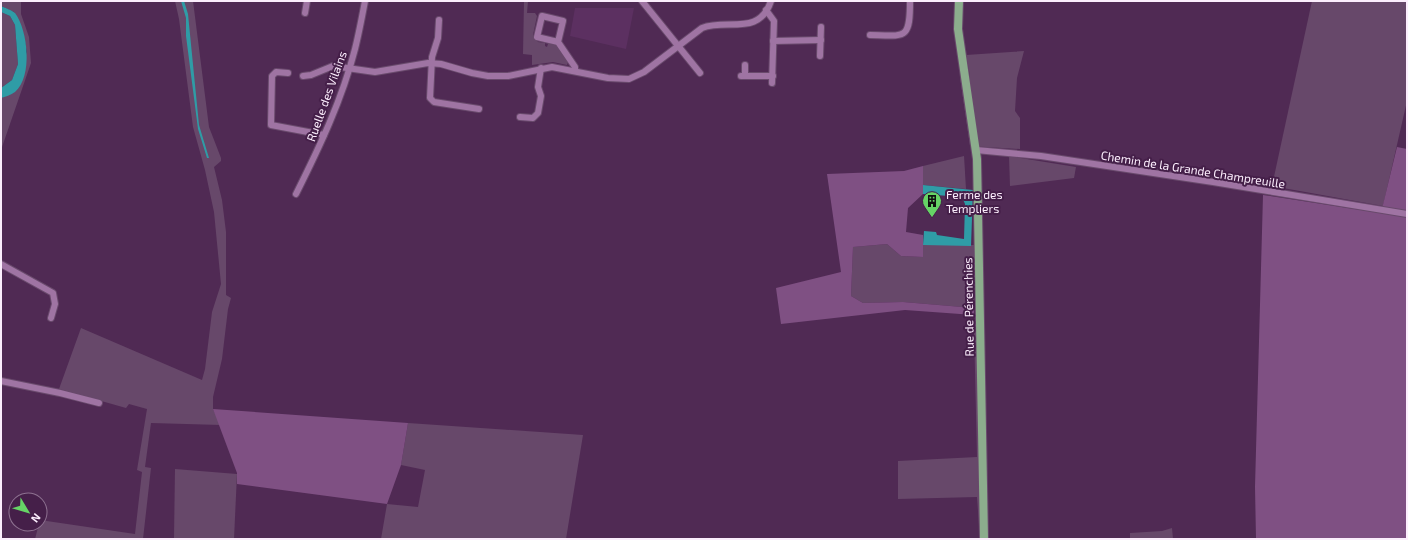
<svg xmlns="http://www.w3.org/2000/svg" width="1408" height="540" font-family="'Exo 2',sans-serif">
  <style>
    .built { fill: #5c3061 }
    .green { fill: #67486a }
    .forest { fill: #7f5083 }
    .water { fill: #2f9ca6 }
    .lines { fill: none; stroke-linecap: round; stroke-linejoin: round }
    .minor-casing { stroke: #694a6c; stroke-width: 8 }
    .major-casing { stroke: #694a6c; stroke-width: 10 }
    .minor { stroke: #9f74a3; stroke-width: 6 }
    .major { stroke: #8cad8d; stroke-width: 8 }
    .labels { text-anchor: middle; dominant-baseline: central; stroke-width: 4; stroke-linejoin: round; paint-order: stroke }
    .street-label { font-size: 12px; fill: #fceefd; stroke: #451f49 }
    .poi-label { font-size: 12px; fill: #fceefd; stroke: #451f49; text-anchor: start }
  </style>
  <rect width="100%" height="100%" fill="#502a54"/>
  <polygon class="built" points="575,8 634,8 626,49 570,36"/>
  <g class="green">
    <polygon points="1,1 21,1 21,14 29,37 31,63 1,150 1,98 14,92 27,52 23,33 14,12 1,6"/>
    <polygon points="175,1 193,1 209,127 221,158 221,161 214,167 222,200 226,232 226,295 231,298 228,309 222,359 213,397 213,409 221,425 151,423 145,467 151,468 143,539 35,539 40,520 135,534 142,472 137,470 147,409 129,404 126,408 59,389 81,328 202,380 205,369 212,312 221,284 214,212 205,170 193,127 179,19"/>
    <polygon points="524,1 528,1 527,13 535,13 537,16 533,35 538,42 545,43 545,46 547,47 548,44 557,44 568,62 567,65 553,62 532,65 532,55 523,54"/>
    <polygon points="1312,1 1407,1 1407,101 1383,206 1272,186"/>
    <polygon points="1,12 10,16 15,25 18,64 12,80 1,88"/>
    <polygon points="1024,51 1017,78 1015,111 1020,118 1020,149 970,146 960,77 970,76 966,55"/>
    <polygon points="964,156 966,189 923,185 923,166"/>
    <polygon points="1009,156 1076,167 1074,178 1010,186"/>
    <polygon points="887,244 901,256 923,257 923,245 975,245 974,308 903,302 863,303 851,296 853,247"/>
    <polygon points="984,327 988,539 980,539 977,497 898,499 898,461 977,457 974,328"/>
    <polygon points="408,423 583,435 566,539 381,539 387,504 418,507 425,470 401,465"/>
    <polygon points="175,469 237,474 234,539 174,539"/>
    <polygon points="1172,528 1173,539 1130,539 1130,533 1162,531"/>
  </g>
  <g class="forest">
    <polygon points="1397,147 1407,149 1407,539 1256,539 1255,487 1263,195 1381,213"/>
    <polygon points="923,166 923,194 908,208 906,232 923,235 923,257 901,256 887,244 853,247 851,296 863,303 903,302 974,308 974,315 905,310 781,324 776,288 841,272 827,174 904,171"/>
    <polygon points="213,409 408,423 401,465 387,504 237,484 237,473"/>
  </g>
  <g class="water">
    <polygon points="181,1 184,1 188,14 199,125 209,158 207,158 198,129 186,36 186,18"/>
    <path d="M1 6C5 8 12 10 15 13 28 30 33 77 15 92 11 95 5 97 1 98V88L12 80 18 64 15 25 10 16 1 12Z"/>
    <polygon points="923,185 973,190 971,246 923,245 924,231 936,232 937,235 964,239 965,204 962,197 923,194"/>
  </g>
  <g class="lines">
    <g class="minor-casing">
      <g id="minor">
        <polyline points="642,1 700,73"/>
        <polyline points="766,10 774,21 772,83"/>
        <polyline points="305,13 307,1"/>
        <polyline points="439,20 438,38 432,57 430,98 434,102 479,109"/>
        <path d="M870 35C906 36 910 40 910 1"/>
        <polyline points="773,41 821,40"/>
        <polyline points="558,42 563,21 542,16 537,37 558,42 575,67 575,71"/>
        <polyline points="820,56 821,27"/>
        <polyline points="288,73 276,72 272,76 271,125 324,135"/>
        <path d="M303 76 311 75 333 66 375 72 428 63 441 64 472 73 488 76H508L552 67 608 78 629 79 644 72 702 28C727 18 759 37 771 1"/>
        <polyline points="741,76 773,76"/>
        <polyline points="745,76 745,65"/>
        <polyline points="520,117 533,118 538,113 541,96 538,87 541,68"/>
        <polyline points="976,150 1041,156 1213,182 1407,214"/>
        <path d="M296 194C319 148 342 100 355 49 359 33 362 17 365 1"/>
        <polyline points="1,264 53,293 55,304 51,318"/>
        <polyline points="1,381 60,393 99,403"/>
      </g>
    </g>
    <g class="major-casing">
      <polyline id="major" points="959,1 958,29 977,159 984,539"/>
    </g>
    <use href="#minor" class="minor"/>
    <use href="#major" class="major"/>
  </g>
  <defs>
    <g id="building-pin" transform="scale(1)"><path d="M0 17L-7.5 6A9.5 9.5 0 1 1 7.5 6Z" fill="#66d466" stroke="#451f49"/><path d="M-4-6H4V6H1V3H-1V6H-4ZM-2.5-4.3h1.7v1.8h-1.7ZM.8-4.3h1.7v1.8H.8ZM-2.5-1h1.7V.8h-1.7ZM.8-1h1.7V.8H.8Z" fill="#111"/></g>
  </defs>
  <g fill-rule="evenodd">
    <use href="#building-pin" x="932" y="201"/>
  </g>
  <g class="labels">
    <g class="street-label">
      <text transform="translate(326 96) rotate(-70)">Ruelle des Vilains</text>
      <text transform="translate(1193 169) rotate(9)">Chemin de la Grande Champreuille</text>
      <text transform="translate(968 307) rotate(-91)">Rue de Pérenchies</text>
    </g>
    <g class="poi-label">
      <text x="946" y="194">Ferme des<tspan x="946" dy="14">Templiers</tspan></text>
    </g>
  </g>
  <rect width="1408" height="540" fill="none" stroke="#fceefd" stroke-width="4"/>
  <g transform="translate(28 512) rotate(128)"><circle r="19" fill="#451f49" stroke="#8e7291"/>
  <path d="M0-3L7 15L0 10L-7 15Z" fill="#66d466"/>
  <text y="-6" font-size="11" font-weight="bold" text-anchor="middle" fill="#fceefd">N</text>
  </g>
</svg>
